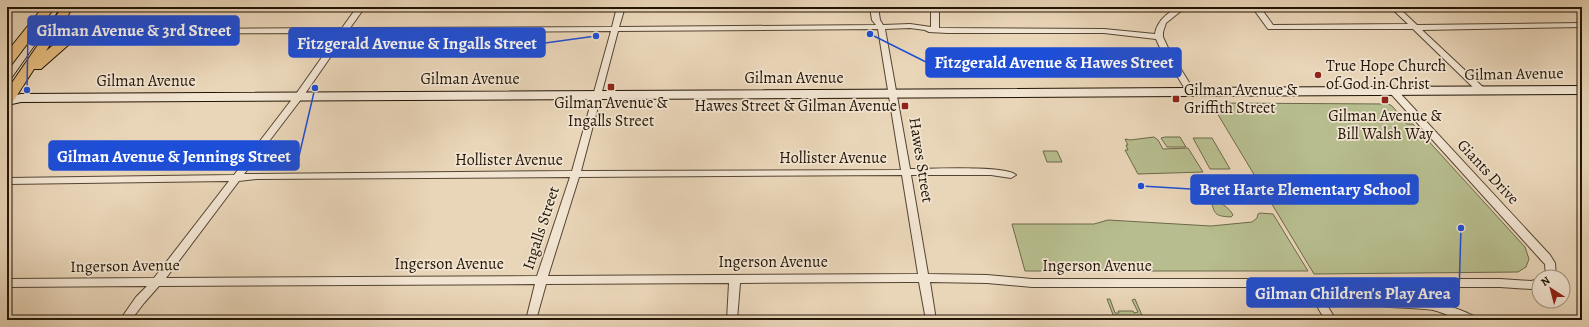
<svg xmlns="http://www.w3.org/2000/svg" width="1589" height="327" font-family="Alegreya,serif">
  <style>
    .green { fill: #b7bd8e; stroke: #6c694a }
    .lines { fill: none; stroke-linecap: round; stroke-linejoin: round }
    .street-casing { stroke: #544532; stroke-width: 2 }
    .secondary-casing { stroke: #221505; stroke-width: 2 }
    .primary-casing { stroke: #221505; stroke-width: 2 }
    .street { fill: #f1e4d1; fill-rule: evenodd }
    .secondary { fill: #f1e4d1; fill-rule: evenodd }
    .primary { fill: #e4ba7c; fill-rule: evenodd }
    .tram { stroke: #221505; stroke-width: 1 }
    .poi-dot { fill: #8f2418; stroke: #f1e4d1; stroke-width: 1.5 }
    .labels { text-anchor: middle; dominant-baseline: central; stroke-width: 3.5; stroke-linejoin: round; paint-order: stroke }
    .poi-label { font-size: 16px; fill: #221505; stroke: #f1e4d1; text-anchor: start }
    .street-label { font-size: 16px; fill: #221505; stroke: #f1e4d1 }
    .leader { fill: none; stroke: #1d4ed8; stroke-width: 1.5 }
    .callout-dot { fill: #1d4ed8; stroke: #f1e4d1; stroke-width: 1.5 }
    .callout { fill: #1d4ed8; stroke: #1d4ed8; stroke-width: 1.5 }
    .callout-label { font-size: 17px; text-anchor: middle; font-weight: bold; fill: #fff }
  </style>
  <rect width="100%" height="100%" fill="#e9d5b8"/>
  <filter id="stains"><feTurbulence type="fractalNoise" baseFrequency=".005" numOctaves="4"/><feColorMatrix values="0 0 0 0 .2 0 0 0 0 .09 0 0 0 0 .02 0 0 0 .5 -.17"/></filter>
  <radialGradient id="worn" r=".72"><stop offset=".6" stop-color="#630" stop-opacity="0"/><stop offset="1" stop-color="#630" stop-opacity=".3"/></radialGradient>
  <g class="green">
    <polygon points="1211,103 1389,104 1393,107 1407,124 1413,124 1525,247 1529,259 1526,267 1518,272 1314,274"/>
    <polygon points="1154,137 1158,140 1163,149 1188,148 1203,172 1138,174 1125,150 1128,150 1126,145 1128,145 1125,139 1130,140"/>
    <polygon points="1165,137 1180,137 1186,147 1167,147 1161,138"/>
    <polygon points="1193,138 1212,138 1230,169 1210,169"/>
    <polygon points="1043,151 1057,151 1062,162 1047,162"/>
    <path d="M1211 201C1219 201 1229 207 1233 215L1231 217C1214 216 1215 214 1211 201Z"/>
    <polygon points="1260,213 1273,214 1308,271 1025,271 1012,224 1094,224 1108,220 1211,226 1252,222 1257,218 1258,214"/>
    <polygon points="1107,299 1110,299 1115,313 1119,313 1118,311 1133,311 1134,313 1138,312 1132,300 1135,299 1144,320 1115,320"/>
  </g>
  <g class="lines">
    <g class="street-casing">
      <g id="street">
        <path d="M357 7H365L350 28 612 27 617 7H625L619 27 876 25 872 20 870 7H878L880 20 883 25 910 24 931 27V7H939V28L1104 29 1155 34C1157 20 1172 7 1186 7L1166 23 1163 32V37L1169 50 1195 92 1191 94 1187 92 1161 50 1156 39 1104 33H948L929 32 925 30 910 28 885 29 910 169C927 169 1007 165 1016 175L1011 178 991 175H911L928 274 987 275 1032 279H1500L1531 281 1539 279V287L1531 289 1500 287H1352L1364 295 1372 297C1404 302 1433 298 1465 312 1469 314 1475 315 1477 320 1473 320 1467 321 1462 320 1452 318 1443 312 1433 310 1400 305 1364 313 1339 287H1316L1336 320H1325L1306 287H1032L987 283 930 282 936 320H926L919 282H906L740 283 737 320H727L729 283 546 284 536 320H526L535 284 159 286 144 303 131 320H120L136 297 147 286 7 287V279L154 278 229 181 7 184V178L234 175 296 94 339 33 53 34 27 37 23 35 24 33 53 30 342 28ZM878 29 901 170 581 171 618 31ZM611 31 572 171 244 174 302 98 347 33ZM902 175 918 274 548 276 579 177ZM570 177 537 276 166 278 239 181 257 179Z"/>
        <polygon points="1252,7 1260,7 1273,25 1408,24 1390,7 1398,7 1417,25 1582,23 1582,27 1422,30 1485,89 1486,91 1482,93 1479,93 1413,29 1268,29"/>
        <polygon points="1391,90 1397,90 1550,255 1555,263 1556,277 1546,277 1545,264 1542,261 1391,94 1390,92"/>
      </g>
    </g>
    <g class="secondary-casing">
      <polygon id="secondary" points="1582,86 1582,94 21,102 7,105 7,97 21,94"/>
    </g>
    <g class="primary-casing">
      <g id="primary">
        <polygon points="43,7 55,7 12,64 7,65 7,52"/>
        <polygon points="61,7 73,7 46,51 73,29 81,29 83,32 41,69 34,69 12,103 7,104 7,90 42,39"/>
      </g>
    </g>
    <use href="#street" class="street"/>
    <use href="#secondary" class="secondary"/>
    <use href="#primary" class="primary"/>
    <polyline class="tram" points="7,85 62,7"/>
  </g>
  <g class="poi-dot">
    <circle cx="1318" cy="75" r="4"/>
    <rect x="607" y="83" width="8" height="8" rx="2"/>
    <rect x="1172" y="95" width="8" height="8" rx="2"/>
    <rect x="1381" y="96" width="8" height="8" rx="2"/>
    <rect x="901" y="102" width="8" height="8" rx="2"/>
  </g>
  <g class="labels">
    <g class="poi-label">
      <text x="1326" y="66">True Hope Church<tspan x="1326" dy="18">of God in Christ</tspan></text>
      <text x="1184" y="90">Gilman Avenue &amp;<tspan x="1184" dy="18">Griffith Street</tspan></text>
      <text x="611" y="103" text-anchor="middle">Gilman Avenue &amp;<tspan x="611" dy="18">Ingalls Street</tspan></text>
      <text x="897" y="106" text-anchor="end">Hawes Street &amp; Gilman Avenue</text>
      <text x="1385" y="116" text-anchor="middle">Gilman Avenue &amp;<tspan x="1385" dy="18">Bill Walsh Way</tspan></text>
    </g>
    <g class="street-label">
      <text transform="translate(1514 74) rotate(-1)">Gilman Avenue</text>
      <text x="794" y="78">Gilman Avenue</text>
      <text x="470" y="79">Gilman Avenue</text>
      <text x="146" y="81">Gilman Avenue</text>
      <text x="833" y="158">Hollister Avenue</text>
      <text x="509" y="160">Hollister Avenue</text>
      <text transform="translate(921 160) rotate(81)">Hawes Street</text>
      <text transform="translate(1488 172) rotate(47)">Giants Drive</text>
      <text transform="translate(541 228) rotate(-72)">Ingalls Street</text>
      <text x="773" y="262">Ingerson Avenue</text>
      <text x="449" y="264">Ingerson Avenue</text>
      <text transform="translate(125 266) rotate(-1)">Ingerson Avenue</text>
      <text x="1097" y="266">Ingerson Avenue</text>
    </g>
  </g>
  <path class="leader" d="M27 90L28 31M596 36L545 43M870 34L926 62M315 88L299 156M1141 186L1191 189M1461 228L1459 293"/>
  <g class="callout-dot">
    <circle cx="27" cy="90" r="4"/>
    <circle cx="596" cy="36" r="4"/>
    <circle cx="870" cy="34" r="4"/>
    <circle cx="315" cy="88" r="4"/>
    <circle cx="1141" cy="186" r="4"/>
    <circle cx="1461" cy="228" r="4"/>
  </g>
  <g class="callout">
    <rect x="28" y="16" width="211" height="29" rx="4"/>
    <rect x="289" y="28" width="256" height="29" rx="4"/>
    <rect x="926" y="48" width="255" height="29" rx="4"/>
    <rect x="49" y="141" width="250" height="29" rx="4"/>
    <rect x="1191" y="175" width="227" height="29" rx="4"/>
    <rect x="1247" y="278" width="212" height="29" rx="4"/>
  </g>
  <g class="callout-label">
    <text x="134" y="36">Gilman Avenue &amp; 3rd Street</text>
    <text x="417" y="49">Fitzgerald Avenue &amp; Ingalls Street</text>
    <text x="1054" y="68">Fitzgerald Avenue &amp; Hawes Street</text>
    <text x="174" y="162">Gilman Avenue &amp; Jennings Street</text>
    <text x="1305" y="195">Bret Harte Elementary School</text>
    <text x="1353" y="299">Gilman Children's Play Area</text>
  </g>
  <rect width="1589" height="327" fill="none" stroke="#e9d5b8" stroke-width="24"/>
  <rect x="8" y="8" width="1573" height="311" fill="none" stroke="#221505" stroke-width="2"/>
  <rect x="12" y="12" width="1565" height="303" fill="none" stroke="#221505"/>
  <g transform="translate(1551 289) rotate(324)"><circle r="19" fill="#f1e4d1" stroke="#9e917f"/>
  <path d="M0-3L7 15L0 10L-7 15Z" fill="#8f2418"/>
  <text y="-6" font-size="11" font-weight="bold" text-anchor="middle" fill="#221505">N</text>
  </g>
  <rect width="100%" height="100%" filter="url(#stains)"/>
  <rect width="100%" height="100%" fill="url(#worn)"/>
</svg>
